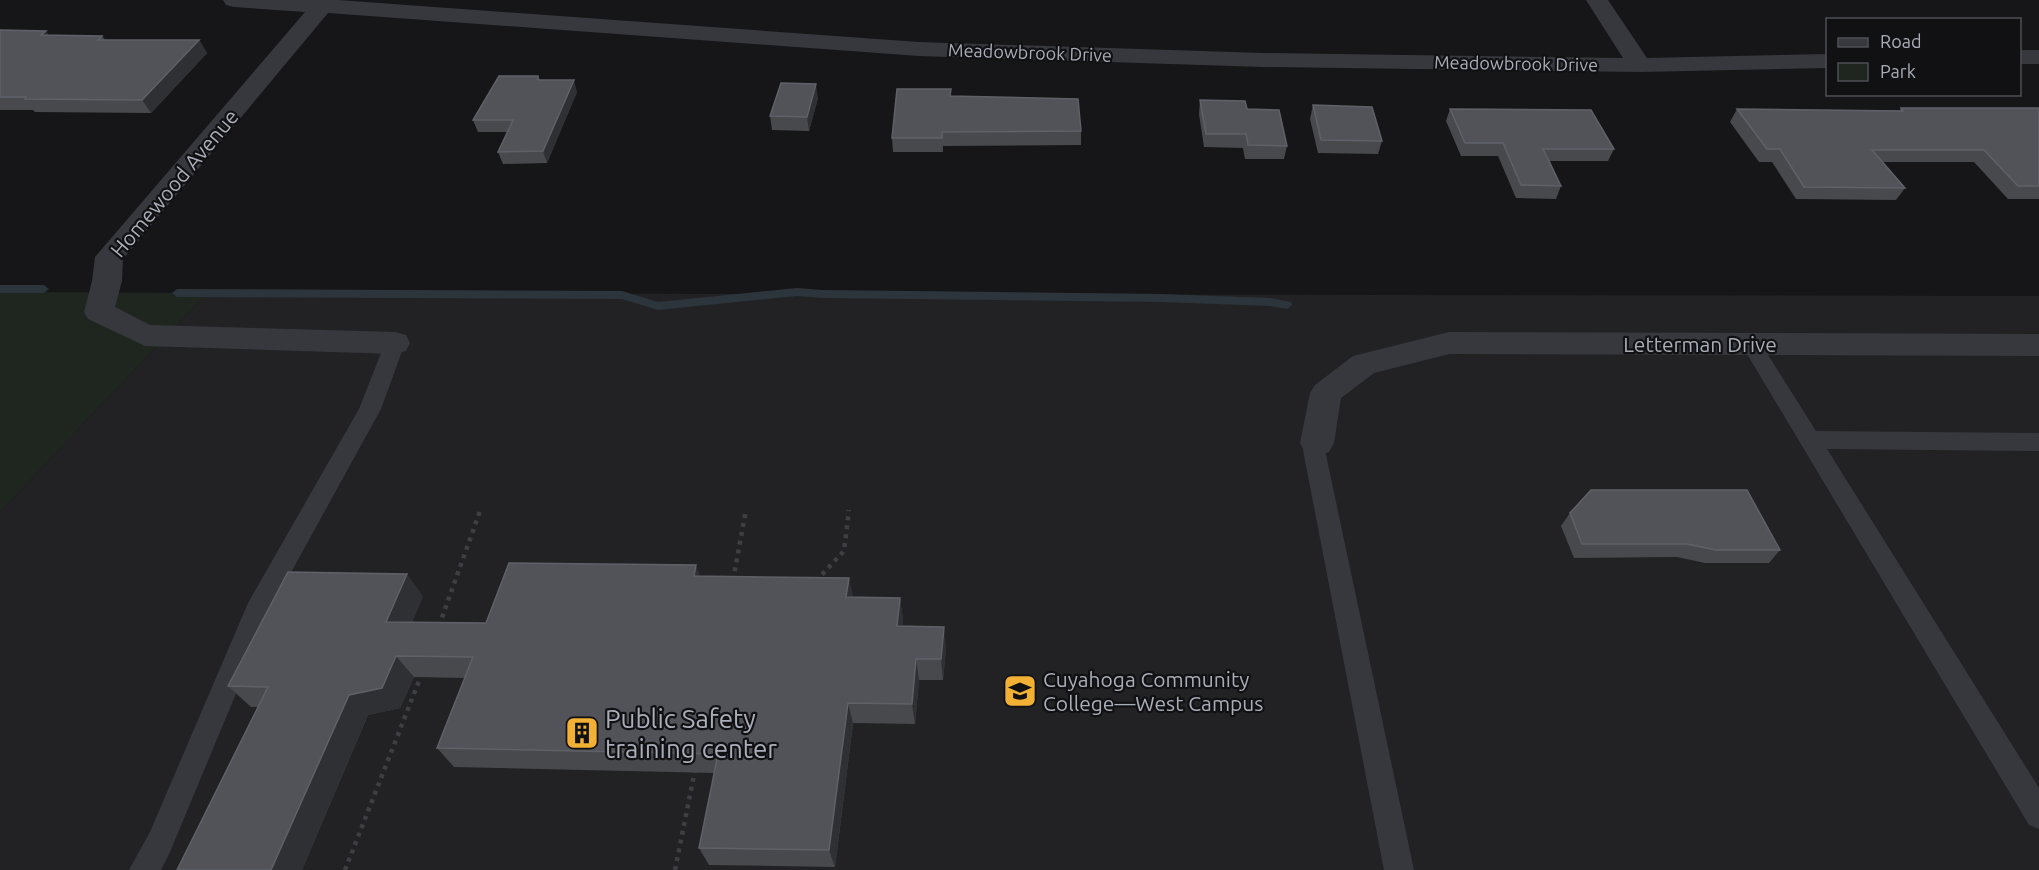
<svg xmlns="http://www.w3.org/2000/svg" width="2039" height="870" font-family="Ubuntu,sans-serif">
  <style>
    .built { fill: #222225 }
    .green { fill: #1e261f }
    .lines { fill: none; stroke-linecap: round; stroke-linejoin: round }
    .stream { fill: #2c353c; fill-rule: evenodd }
    .path { stroke: #3d3f44; stroke-width: 4.5; stroke-dasharray: 4 5; stroke-linecap: butt }
    .service { fill: #37383d; fill-rule: evenodd }
    .minor { fill: #37383d; fill-rule: evenodd }
    .wall { fill: #47494d }
    .shaded-wall { fill: #2f3033 }
    .building { fill: #525359; stroke: #5f6168; stroke-width: 1.5 }
    .labels { text-anchor: middle; dominant-baseline: central; stroke-width: 4.5; stroke-linejoin: round; paint-order: stroke }
    .far-street-label { font-size: 18px; fill: #a8adb8; stroke: #111113 }
    .street-label { font-size: 21px; fill: #a8adb8; stroke: #111113 }
    .poi-label { font-size: 21px; fill: #a8adb8; stroke: #111113; text-anchor: start }
    .near-poi-label { font-size: 26px; fill: #a8adb8; stroke: #111113; text-anchor: start }
  </style>
  <rect width="100%" height="100%" fill="#161618"/>
  <polygon class="built" points="207,293 2039,296 2039,870 0,870 0,512"/>
  <polygon class="green" points="0,292 207,293 0,512"/>
  <g class="lines">
    <g class="stream">
      <polygon points="0,285 44,285 49,289 44,293 0,293"/>
      <polygon points="797,288 823,290 1160,294 1270,298 1291,302 1292,305 1287,309 1270,306 1160,302 823,298 797,296 658,310 622,299 177,297 172,293 177,289 622,291 658,302"/>
    </g>
    <g class="path">
      <polyline points="733,580 746,510"/>
      <polyline points="816,581 844,551 849,510"/>
      <polyline points="439,626 480,511"/>
      <polyline points="345,870 419,681"/>
      <polyline points="675,870 695,770"/>
    </g>
    <g class="service">
      <polygon points="395,336 402,338 405,343 381,409 272,607 170,852 161,870 129,870 150,832 248,603 359,409 385,343 388,338"/>
      <polygon points="1751,337 1758,339 1816,431 2039,433 2039,451 1827,449 2039,788 2039,829 2029,825 1741,344 1744,339"/>
      <polygon points="1317,434 1325,437 1328,443 1325,450 1414,870 1384,870 1303,450 1309,437"/>
    </g>
    <g class="minor">
      <polygon points="223,0 338,0 919,42 1263,53 1623,58 1586,0 1608,0 1647,58 1828,54 1828,68 1640,72 1263,67 919,56 328,13 123,259 122,281 115,307 150,325 395,332 406,335 410,343 406,351 395,354 145,346 88,319 84,312 92,281 95,257 305,12 234,7 226,5"/>
      <rect x="2020" y="50" width="19" height="14"/>
      <polygon points="1449,332 2039,334 2039,356 1449,354 1374,373 1341,398 1334,443 1329,452 1317,456 1305,452 1300,443 1310,393 1315,385 1353,356"/>
    </g>
  </g>
  <g class="wall">
    <polygon points="0,30 49,35 102,36 105,40 199,40 207,53 151,113 35,112 33,110 0,110"/>
    <polygon points="538,76 540,80 577,92 547,163 503,164 498,152 508,132 478,132 473,120"/>
    <polygon points="951,89 951,96 1081,131 1081,145 943,146 943,152 893,152 892,138"/>
    <polygon points="818,98 809,131 772,130 770,116"/>
    <polygon points="1200,100 1247,109 1287,146 1284,159 1245,159 1243,148 1204,147 1199,114"/>
    <polygon points="1313,105 1382,141 1378,154 1318,153 1310,119"/>
    <polygon points="1901,108 2039,108 2039,199 2008,199 1974,162 1883,162 1905,188 1896,200 1796,199 1772,162 1759,162 1730,122 1737,109 1899,111"/>
    <polygon points="1450,109 1614,149 1608,161 1550,161 1561,186 1556,199 1516,198 1498,156 1461,156 1446,121"/>
    <polygon points="1570,513 1780,550 1769,563 1705,563 1677,557 1574,558 1561,526"/>
    <polygon points="701,576 853,598 900,598 903,620 902,626 946,648 943,680 919,680 915,724 853,723 835,867 709,865 699,848 714,773 454,767 437,748 465,678 414,677 400,708 368,715 302,870 177,870 258,707 251,707 228,686 423,596 412,622 486,623"/>
  </g>
  <g class="shaded-wall">
    <polygon points="46,31 55,44 41,35"/>
    <polygon points="199,40 207,53 151,113 142,100"/>
    <polygon points="574,80 577,92 547,163 543,151"/>
    <polygon points="816,84 818,98 809,131 807,117"/>
    <polygon points="696,565 705,587 694,576"/>
    <polygon points="407,574 423,596 403,644 386,622"/>
    <polygon points="849,578 854,600 846,597"/>
    <polygon points="900,598 903,620 900,648 897,626"/>
    <polygon points="944,627 946,648 943,680 941,659"/>
    <polygon points="396,656 414,677 400,708 368,715 302,870 271,870 349,695"/>
    <polygon points="916,659 919,680 915,724 912,704"/>
    <polygon points="848,703 853,723 835,867 829,850"/>
  </g>
  <g class="building">
    <polygon points="0,30 46,31 41,35 102,36 98,40 199,40 142,100 25,99 26,97 0,97"/>
    <polygon points="499,76 538,76 538,80 574,80 543,151 498,152 513,120 473,120"/>
    <polygon points="781,83 816,84 807,117 770,116"/>
    <polygon points="897,89 951,89 950,96 1078,99 1081,131 942,132 942,138 892,138"/>
    <polygon points="1200,100 1245,101 1247,109 1279,110 1287,146 1248,145 1246,134 1206,134"/>
    <polygon points="1313,105 1372,107 1382,141 1321,140"/>
    <polygon points="1901,108 2039,108 2039,186 2018,186 1984,150 1872,150 1905,188 1804,187 1780,149 1767,149 1737,109 1903,111"/>
    <polygon points="1450,109 1591,110 1614,149 1543,149 1561,186 1521,185 1503,143 1465,143"/>
    <polygon points="1591,490 1747,490 1780,550 1716,550 1687,544 1582,544 1570,513"/>
    <polygon points="509,563 696,565 694,576 849,578 846,597 900,598 897,626 944,627 941,659 916,659 912,704 848,703 829,850 699,848 718,754 437,748 473,657 396,656 382,688 349,695 271,870 177,870 268,687 228,686 288,572 407,574 386,622 486,623"/>
  </g>
  <defs>
    <g id="university-square" transform="scale(1.725)"><rect x="-9" y="-9" width="18" height="18" rx="4" fill="#f2b134" stroke="#111113"/><path d="M0-5L7-2L0 1L-7-2ZM-4 1L0 2.5L4 1V4Q0 6-4 4Z" fill="#111"/></g>
    <g id="building-square" transform="scale(1.725)"><rect x="-9" y="-9" width="18" height="18" rx="4" fill="#f2b134" stroke="#111113"/><path d="M-4-6H4V6H1V3H-1V6H-4ZM-2.5-4.3h1.7v1.8h-1.7ZM.8-4.3h1.7v1.8H.8ZM-2.5-1h1.7V.8h-1.7ZM.8-1h1.7V.8H.8Z" fill="#111"/></g>
  </defs>
  <g fill-rule="evenodd">
    <use href="#university-square" x="1020" y="691"/>
    <use href="#building-square" x="582" y="733"/>
  </g>
  <g class="labels">
    <g class="far-street-label">
      <text transform="translate(1030 52) rotate(2)">Meadowbrook Drive</text>
      <text transform="translate(1516 63) rotate(1)">Meadowbrook Drive</text>
    </g>
    <g class="street-label">
      <text transform="translate(174 183) rotate(-50)">Homewood Avenue</text>
      <text x="1700" y="344">Letterman Drive</text>
    </g>
    <g class="poi-label">
      <text x="1043" y="679">Cuyahoga Community<tspan x="1043" dy="24">College—West Campus</tspan></text>
    </g>
    <g class="near-poi-label">
      <text x="605" y="718">Public Safety<tspan x="605" dy="30">training center</tspan></text>
    </g>
  </g>
  <rect x="1826" y="18" width="195" height="78" fill="#111113" stroke="#4d4f55" stroke-width="1.5"/>
  <rect x="1838" y="38" width="30" height="9" fill="#37383d" stroke="#4d4f55" stroke-width="1.5"/>
  <text x="1880" y="48" font-size="18" fill="#a8adb8">Road</text>
  <rect x="1838" y="63" width="30" height="18" fill="#1e261f" stroke="#4d4f55" stroke-width="1.5"/>
  <text x="1880" y="78" font-size="18" fill="#a8adb8">Park</text>
</svg>
